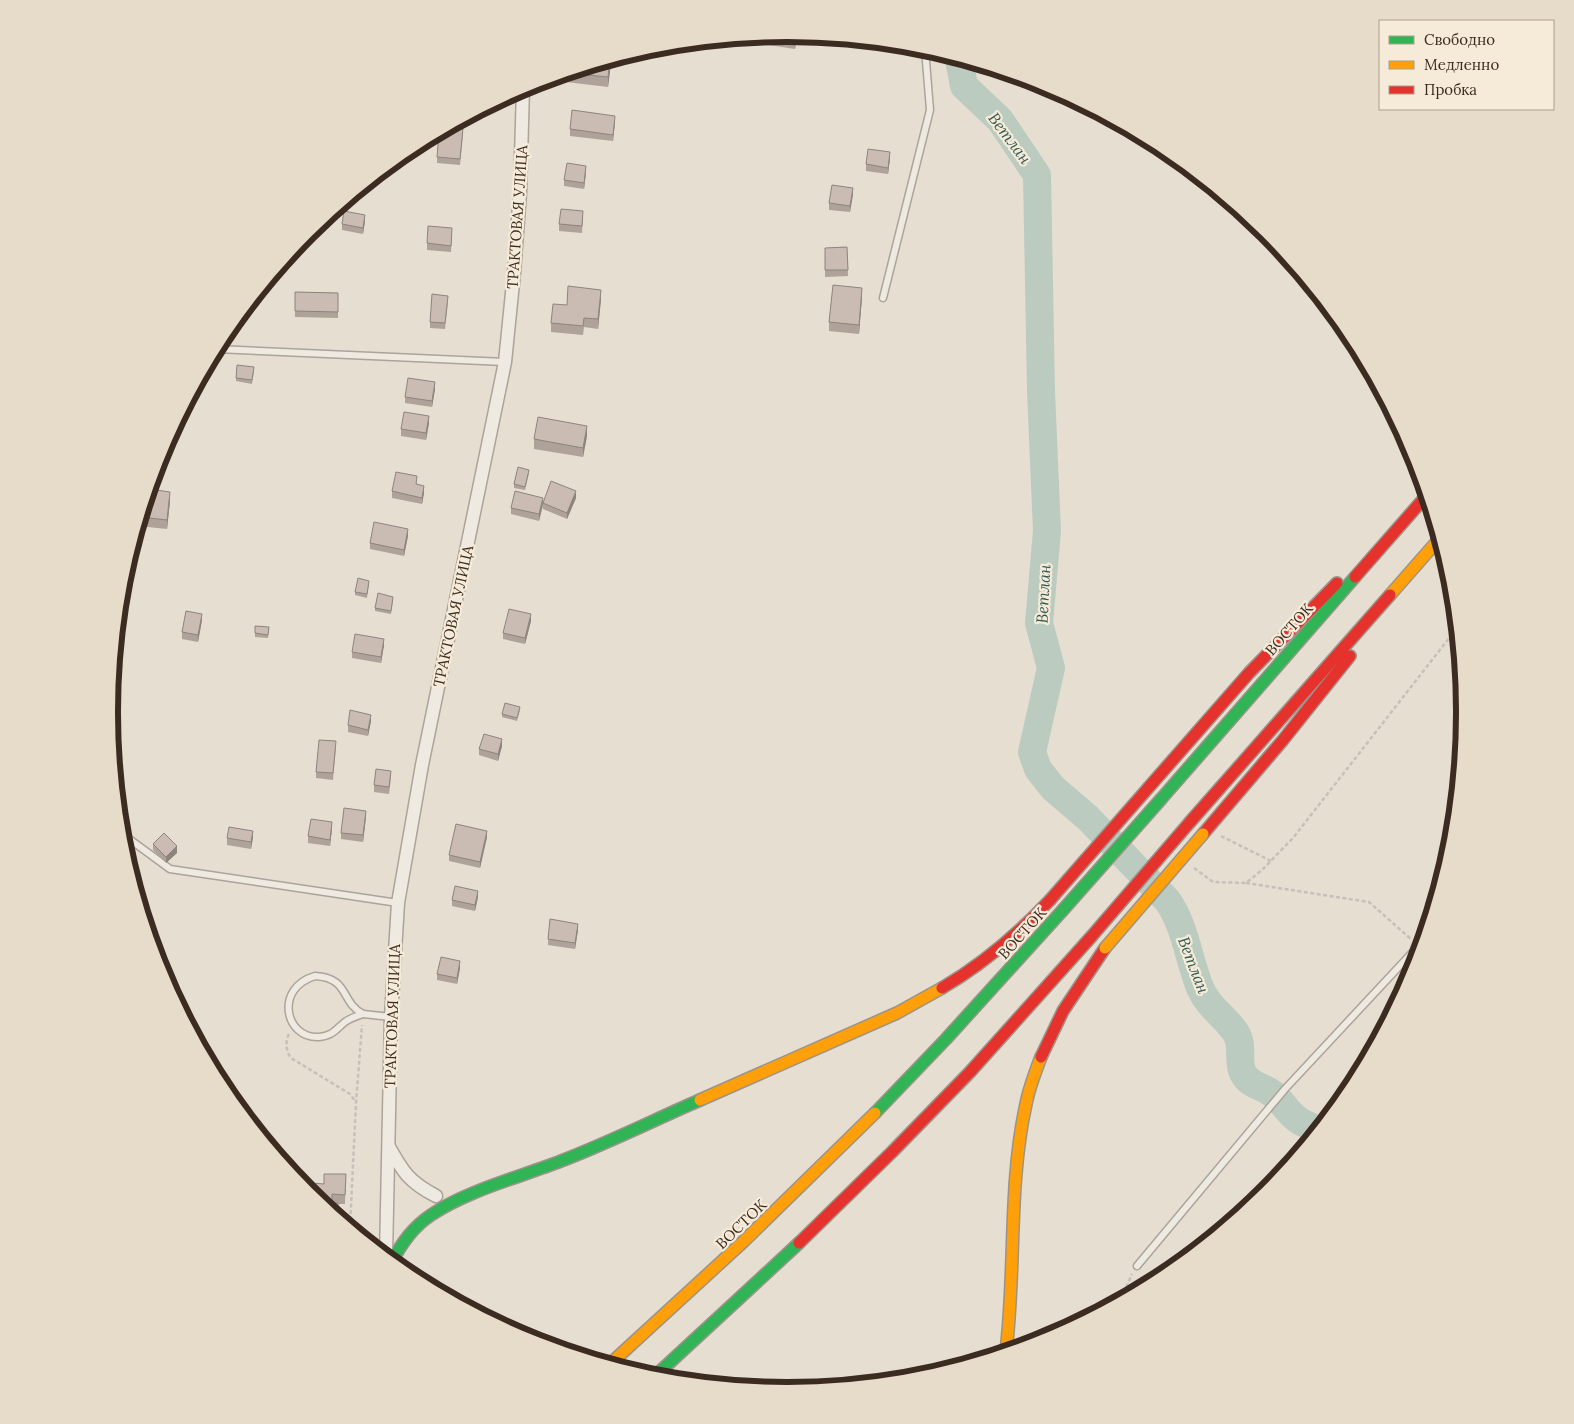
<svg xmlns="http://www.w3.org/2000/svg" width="1574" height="1424" font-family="Lora,serif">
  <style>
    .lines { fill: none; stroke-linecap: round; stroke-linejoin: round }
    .river { stroke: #bbcbc0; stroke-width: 28 }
    .lane-casing { stroke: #aca399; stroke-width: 9 }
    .street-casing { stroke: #aca399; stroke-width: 15 }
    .fast-casing { stroke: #9b938a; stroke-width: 14 }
    .slow-casing { stroke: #9b938a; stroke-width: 14 }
    .jam-casing { stroke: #9b938a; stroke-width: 14 }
    .path { stroke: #c7c0b9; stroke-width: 2.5; stroke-dasharray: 4 2.5; stroke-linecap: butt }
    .lane { stroke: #eeeae2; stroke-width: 6 }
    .street { stroke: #eeeae2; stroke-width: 12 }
    .fast { stroke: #30b455; stroke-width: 11 }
    .slow { stroke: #ff9f0a; stroke-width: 11 }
    .jam { stroke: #e5322d; stroke-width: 11 }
    .fast-bridge-casing { stroke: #9b938a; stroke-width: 14; stroke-linecap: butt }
    .slow-bridge-casing { stroke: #9b938a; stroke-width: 14; stroke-linecap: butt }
    .jam-bridge-casing { stroke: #9b938a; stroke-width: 14; stroke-linecap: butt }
    .fast-bridge { stroke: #30b455; stroke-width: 11 }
    .slow-bridge { stroke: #ff9f0a; stroke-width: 11 }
    .jam-bridge { stroke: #e5322d; stroke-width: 11 }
    .wall { fill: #aea299 }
    .shaded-wall { fill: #8d847d }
    .building { fill: #cabcb2; stroke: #8d847d }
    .labels { text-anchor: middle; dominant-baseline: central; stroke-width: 4.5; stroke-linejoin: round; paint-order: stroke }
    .street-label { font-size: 15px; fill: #3c2b20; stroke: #f6ebd8 }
    .water-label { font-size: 16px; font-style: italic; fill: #305b55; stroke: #f6ebd8 }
    .rim { fill: none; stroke: #3c2b20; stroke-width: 6 }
  </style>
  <rect width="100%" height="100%" fill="#e6ded1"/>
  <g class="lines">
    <path class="river" d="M959 59 964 86 1000 120 1037 175 1041 392 1047 531 1039 623 1051 668 1032 752 1038 769 1053 788 1088 818 1167 900C1185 925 1188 957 1199 985 1207 1007 1224 1015 1236 1033 1244 1046 1237 1062 1243 1073 1249 1085 1261 1086 1270 1092 1281 1099 1287 1112 1297 1119 1303 1124 1311 1126 1317 1130"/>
    <g class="lane-casing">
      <g id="lane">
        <polyline points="883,298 930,110 925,49"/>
        <polyline points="216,349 505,362"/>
        <polyline points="121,833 170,869 398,903"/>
        <path d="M315 976C350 978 340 1002 363 1014 357 1016 350 1018 345 1022 336 1029 333 1036 319 1037 285 1039 274 988 315 976Z"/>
        <polyline points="363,1014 391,1017"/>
        <polyline points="1137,1266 1285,1089 1423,941"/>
      </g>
    </g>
    <g class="street-casing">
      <g id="street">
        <path d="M389 1147C403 1172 409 1182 436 1196"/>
        <polyline points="386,1256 391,1017 398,903 422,765 505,362 514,273 520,193 523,88"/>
      </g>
    </g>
    <g class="fast-casing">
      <g id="fast">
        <polyline points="1162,798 1355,577"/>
        <polyline points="875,1113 946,1039 1062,911"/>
        <path d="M392 1261C402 1243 413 1227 431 1215 466 1191 520 1177 561 1161 608 1143 654 1120 700 1100"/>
        <polyline points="654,1377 799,1243"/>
      </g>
    </g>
    <g class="slow-casing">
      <g id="slow">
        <polyline points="1390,595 1440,538"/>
        <polyline points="700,1100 897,1013 942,988"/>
        <path d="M1006 1351C1016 1269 1008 1185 1026 1104 1029 1088 1035 1073 1041 1057"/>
        <polyline points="610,1364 744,1241 875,1113"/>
      </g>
    </g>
    <g class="jam-casing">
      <g id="jam">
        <polyline points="1355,577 1427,495"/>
        <polyline points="1149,787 1249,673 1337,583"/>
        <polyline points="1190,822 1390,595"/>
        <polyline points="1203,834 1283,740 1350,656"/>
        <path d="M942 988C983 964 1018 934 1050 900"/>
        <polyline points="1041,1057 1063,1011 1105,948"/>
        <polyline points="799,1243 893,1151 970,1072 1091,937"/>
      </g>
    </g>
    <g class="path">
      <polyline points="1221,836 1271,861"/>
      <polyline points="1194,868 1213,882 1246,883 1262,870 1293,838 1457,628"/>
      <polyline points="1246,883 1369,902 1412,940"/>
      <path d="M289 1034C285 1042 286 1051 291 1058L350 1094 356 1102"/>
      <polyline points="350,1227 356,1103 362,1025"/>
      <polyline points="1121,1299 1132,1274"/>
    </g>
    <use href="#lane" class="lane"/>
    <use href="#street" class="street"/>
    <use href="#fast" class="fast"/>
    <use href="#slow" class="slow"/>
    <use href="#jam" class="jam"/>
    <g class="fast-bridge-casing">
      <polyline id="fast-bridge" points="1062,911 1162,798"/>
    </g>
    <g class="slow-bridge-casing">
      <polyline id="slow-bridge" points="1105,948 1203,834"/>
    </g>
    <g class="jam-bridge-casing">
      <g id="jam-bridge">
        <polyline points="1050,900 1149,787"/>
        <polyline points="1091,937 1190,822"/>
      </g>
    </g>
    <use href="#fast-bridge" class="fast-bridge"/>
    <use href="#slow-bridge" class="slow-bridge"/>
    <use href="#jam-bridge" class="jam-bridge"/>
  </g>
  <g class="wall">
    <polygon points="787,34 797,35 795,49 755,43 755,37"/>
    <polygon points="840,39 889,44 889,49 840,42"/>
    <polygon points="611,60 608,87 558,81 558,76"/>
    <polygon points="615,122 613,141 570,136 570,129"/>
    <polygon points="463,134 460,165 437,163 437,157"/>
    <polygon points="890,158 888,174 866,171 866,164"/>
    <polygon points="586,172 584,189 564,186 564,180"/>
    <polygon points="853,194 850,212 829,210 829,203"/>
    <polygon points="583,218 582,233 559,231 559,224"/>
    <polygon points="365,221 363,234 342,230 342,224"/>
    <polygon points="452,235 451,252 427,250 427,243"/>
    <polygon points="847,247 848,276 825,277 825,248"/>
    <polygon points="295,292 338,293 338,318 295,317"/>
    <polygon points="862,297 859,334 829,331 829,322"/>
    <polygon points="601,299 598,329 584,327 583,335 551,332 551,323 567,305"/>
    <polygon points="448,302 445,329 430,328 430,322"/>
    <polygon points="254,371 252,384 236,381 236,378"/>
    <polygon points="435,389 432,407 405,403 405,397"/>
    <polygon points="185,406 185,418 179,417"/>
    <polygon points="429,423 426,440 401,436 401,429"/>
    <polygon points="587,436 583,457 534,449 534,439"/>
    <polygon points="529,473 525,490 514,488 514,484"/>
    <polygon points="417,483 417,485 424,493 422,504 392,498 392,491"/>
    <polygon points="149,489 170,501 167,529 138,526"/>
    <polygon points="576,498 567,519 543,509 543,506 539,521 511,514 511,508 543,502"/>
    <polygon points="408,536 404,556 370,549 370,543"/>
    <polygon points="369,584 367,598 355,595 355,592"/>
    <polygon points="393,600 391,614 375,611 375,608"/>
    <polygon points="202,620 198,642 182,639 182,632"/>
    <polygon points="531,621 525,644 503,639 503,633"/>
    <polygon points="255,626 269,627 268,638 255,637"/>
    <polygon points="384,645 381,663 352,658 352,652"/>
    <polygon points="520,710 517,721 502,717 502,714"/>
    <polygon points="371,721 368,736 348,732 348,725"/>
    <polygon points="502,746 498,761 479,755 479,749"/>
    <polygon points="336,747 333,780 316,778 316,772"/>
    <polygon points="391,777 389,794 374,792 374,785"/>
    <polygon points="366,817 363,842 341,839 341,833"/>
    <polygon points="332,828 330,846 308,843 308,836"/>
    <polygon points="253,837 251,849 227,845 227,838"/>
    <polygon points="487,837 480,868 449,861 449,855"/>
    <polygon points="153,844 177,853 166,863 153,850"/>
    <polygon points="478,897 475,911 452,906 452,900"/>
    <polygon points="578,930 575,949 548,945 548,939"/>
    <polygon points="460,968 457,984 437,980 437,974"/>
    <polygon points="346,1174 345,1204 338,1204 338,1217 324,1184"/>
  </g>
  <g class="shaded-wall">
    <polygon points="796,35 797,35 795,49 795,39"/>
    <polygon points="610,60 611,64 608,87 608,77"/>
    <polygon points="615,116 615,122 613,141 613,135"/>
    <polygon points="890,152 890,158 888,174 888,168"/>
    <polygon points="586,166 586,172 584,189 584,183"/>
    <polygon points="853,188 853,194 850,212 850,206"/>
    <polygon points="365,215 365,221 363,234 363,228"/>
    <polygon points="862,288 862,297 859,334 859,325"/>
    <polygon points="601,290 601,299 598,329 598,319"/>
    <polygon points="435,382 435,389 432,407 432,401"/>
    <polygon points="429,416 429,423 426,440 426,433"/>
    <polygon points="587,426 587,436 583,457 583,448"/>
    <polygon points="424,486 424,493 422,504 422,498"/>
    <polygon points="576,491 576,498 567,519 567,513"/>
    <polygon points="170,492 170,501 167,529 167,520"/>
    <polygon points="543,498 543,503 539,521 539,514"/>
    <polygon points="408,529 408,536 404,556 404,550"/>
    <polygon points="202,614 202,620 198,642 198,635"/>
    <polygon points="531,614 531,621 525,644 525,638"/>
    <polygon points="384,639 384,645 381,663 381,657"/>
    <polygon points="371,715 371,721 368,736 368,730"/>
    <polygon points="502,739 502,746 498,761 498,754"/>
    <polygon points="366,811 366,817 363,842 363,835"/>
    <polygon points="332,822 332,828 330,846 330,840"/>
    <polygon points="253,831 253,837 251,849 251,842"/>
    <polygon points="487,831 487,837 480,868 480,862"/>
    <polygon points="177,846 177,853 166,863 166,857"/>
    <polygon points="478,891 478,897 475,911 475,905"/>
    <polygon points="578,924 578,930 575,949 575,943"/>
    <polygon points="460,961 460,968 457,984 457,978"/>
  </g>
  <g class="building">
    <polygon points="787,34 796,35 795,39 768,36"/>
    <polygon points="610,60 608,77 568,73"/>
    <polygon points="572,110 615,116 613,135 570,129"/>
    <polygon points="450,127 463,128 460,159 437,157 439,133"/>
    <polygon points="868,149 890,152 888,168 866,164"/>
    <polygon points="567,163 586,166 584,183 564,180"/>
    <polygon points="832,185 853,188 850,206 829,203"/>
    <polygon points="561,209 583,211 582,226 559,224"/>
    <polygon points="344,211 365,215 363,228 342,224"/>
    <polygon points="428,226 452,228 451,246 427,243"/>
    <polygon points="847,247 848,270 825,270 825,248"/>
    <polygon points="833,285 862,288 859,325 829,322"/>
    <polygon points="568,286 601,290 598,319 584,318 583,326 551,323 553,304 567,305"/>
    <polygon points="295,292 338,293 338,312 295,311"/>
    <polygon points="432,294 448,296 445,323 430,322"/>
    <polygon points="237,365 254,367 252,380 236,378"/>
    <polygon points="408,378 435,382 432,401 405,397"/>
    <polygon points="404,412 429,416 426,433 401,429"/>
    <polygon points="538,417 587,426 583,448 534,439"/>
    <polygon points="518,467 529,470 525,487 514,484"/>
    <polygon points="396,472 417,476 416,484 424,486 422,498 392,491"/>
    <polygon points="551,481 576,491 567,513 543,503"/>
    <polygon points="149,489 170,492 167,520 141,517"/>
    <polygon points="515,491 543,498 539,514 511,508"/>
    <polygon points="374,522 408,529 404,550 370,543"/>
    <polygon points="358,578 369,581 367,594 355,592"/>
    <polygon points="378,593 393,597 391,611 375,608"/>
    <polygon points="509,609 531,614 525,638 503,633"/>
    <polygon points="186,611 202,614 198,635 182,632"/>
    <polygon points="255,626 269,627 268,635 255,633"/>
    <polygon points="355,634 384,639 381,657 352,652"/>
    <polygon points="505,703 520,707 517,718 502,714"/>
    <polygon points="350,710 371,715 368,730 348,725"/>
    <polygon points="484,734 502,739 498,754 479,749"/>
    <polygon points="319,740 336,741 333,773 316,772"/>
    <polygon points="376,769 391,771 389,787 374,785"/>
    <polygon points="344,808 366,811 363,835 341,833"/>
    <polygon points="311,819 332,822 330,840 308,836"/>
    <polygon points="456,824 487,831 480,862 449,855"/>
    <polygon points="229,827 253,831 251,842 227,838"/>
    <polygon points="164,833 177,846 166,857 153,844"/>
    <polygon points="455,886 478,891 475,905 452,900"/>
    <polygon points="550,919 578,924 575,943 548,939"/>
    <polygon points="441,957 460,961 457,978 437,974"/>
    <polygon points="324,1174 346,1174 345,1195 332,1194 332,1203 338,1203 338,1217 312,1196 312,1183 324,1184"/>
  </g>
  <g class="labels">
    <g class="street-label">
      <text transform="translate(517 217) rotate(-86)">ТРАКТОВАЯ УЛИЦА</text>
      <text transform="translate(453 616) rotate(-78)">ТРАКТОВАЯ УЛИЦА</text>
      <text transform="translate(1289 629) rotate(-49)">ВОСТОК</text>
      <text transform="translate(1022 933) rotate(-48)">ВОСТОК</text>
      <text transform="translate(392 1016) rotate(-88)">ТРАКТОВАЯ УЛИЦА</text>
      <text transform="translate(741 1224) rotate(-44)">ВОСТОК</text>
    </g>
    <g class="water-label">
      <text transform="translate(1010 138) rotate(53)">Ветлан</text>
      <text transform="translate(1043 594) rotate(-87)">Ветлан</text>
      <text transform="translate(1194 965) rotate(69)">Ветлан</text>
    </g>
  </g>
  <path d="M0 0H1574V1424H0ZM787 42H787A669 669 0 0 1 1456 711V713A669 669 0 0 1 787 1382H787A669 669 0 0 1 118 713V711A669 669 0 0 1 787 42Z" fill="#e7dcc9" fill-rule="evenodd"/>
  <path class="rim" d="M787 42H787A669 669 0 0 1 1456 711V713A669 669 0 0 1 787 1382H787A669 669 0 0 1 118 713V711A669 669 0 0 1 787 42Z"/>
  <rect x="1379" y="20" width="175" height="90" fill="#f6ebd8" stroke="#ac9e8e"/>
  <rect x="1389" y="36" width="25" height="8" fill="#30b455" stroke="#ac9e8e"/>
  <text x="1424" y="45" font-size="15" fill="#3c2b20">Свободно</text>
  <rect x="1389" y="61" width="25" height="8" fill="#ff9f0a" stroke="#ac9e8e"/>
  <text x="1424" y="70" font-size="15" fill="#3c2b20">Медленно</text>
  <rect x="1389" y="86" width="25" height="8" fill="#e5322d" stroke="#ac9e8e"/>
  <text x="1424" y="95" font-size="15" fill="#3c2b20">Пробка</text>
</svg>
